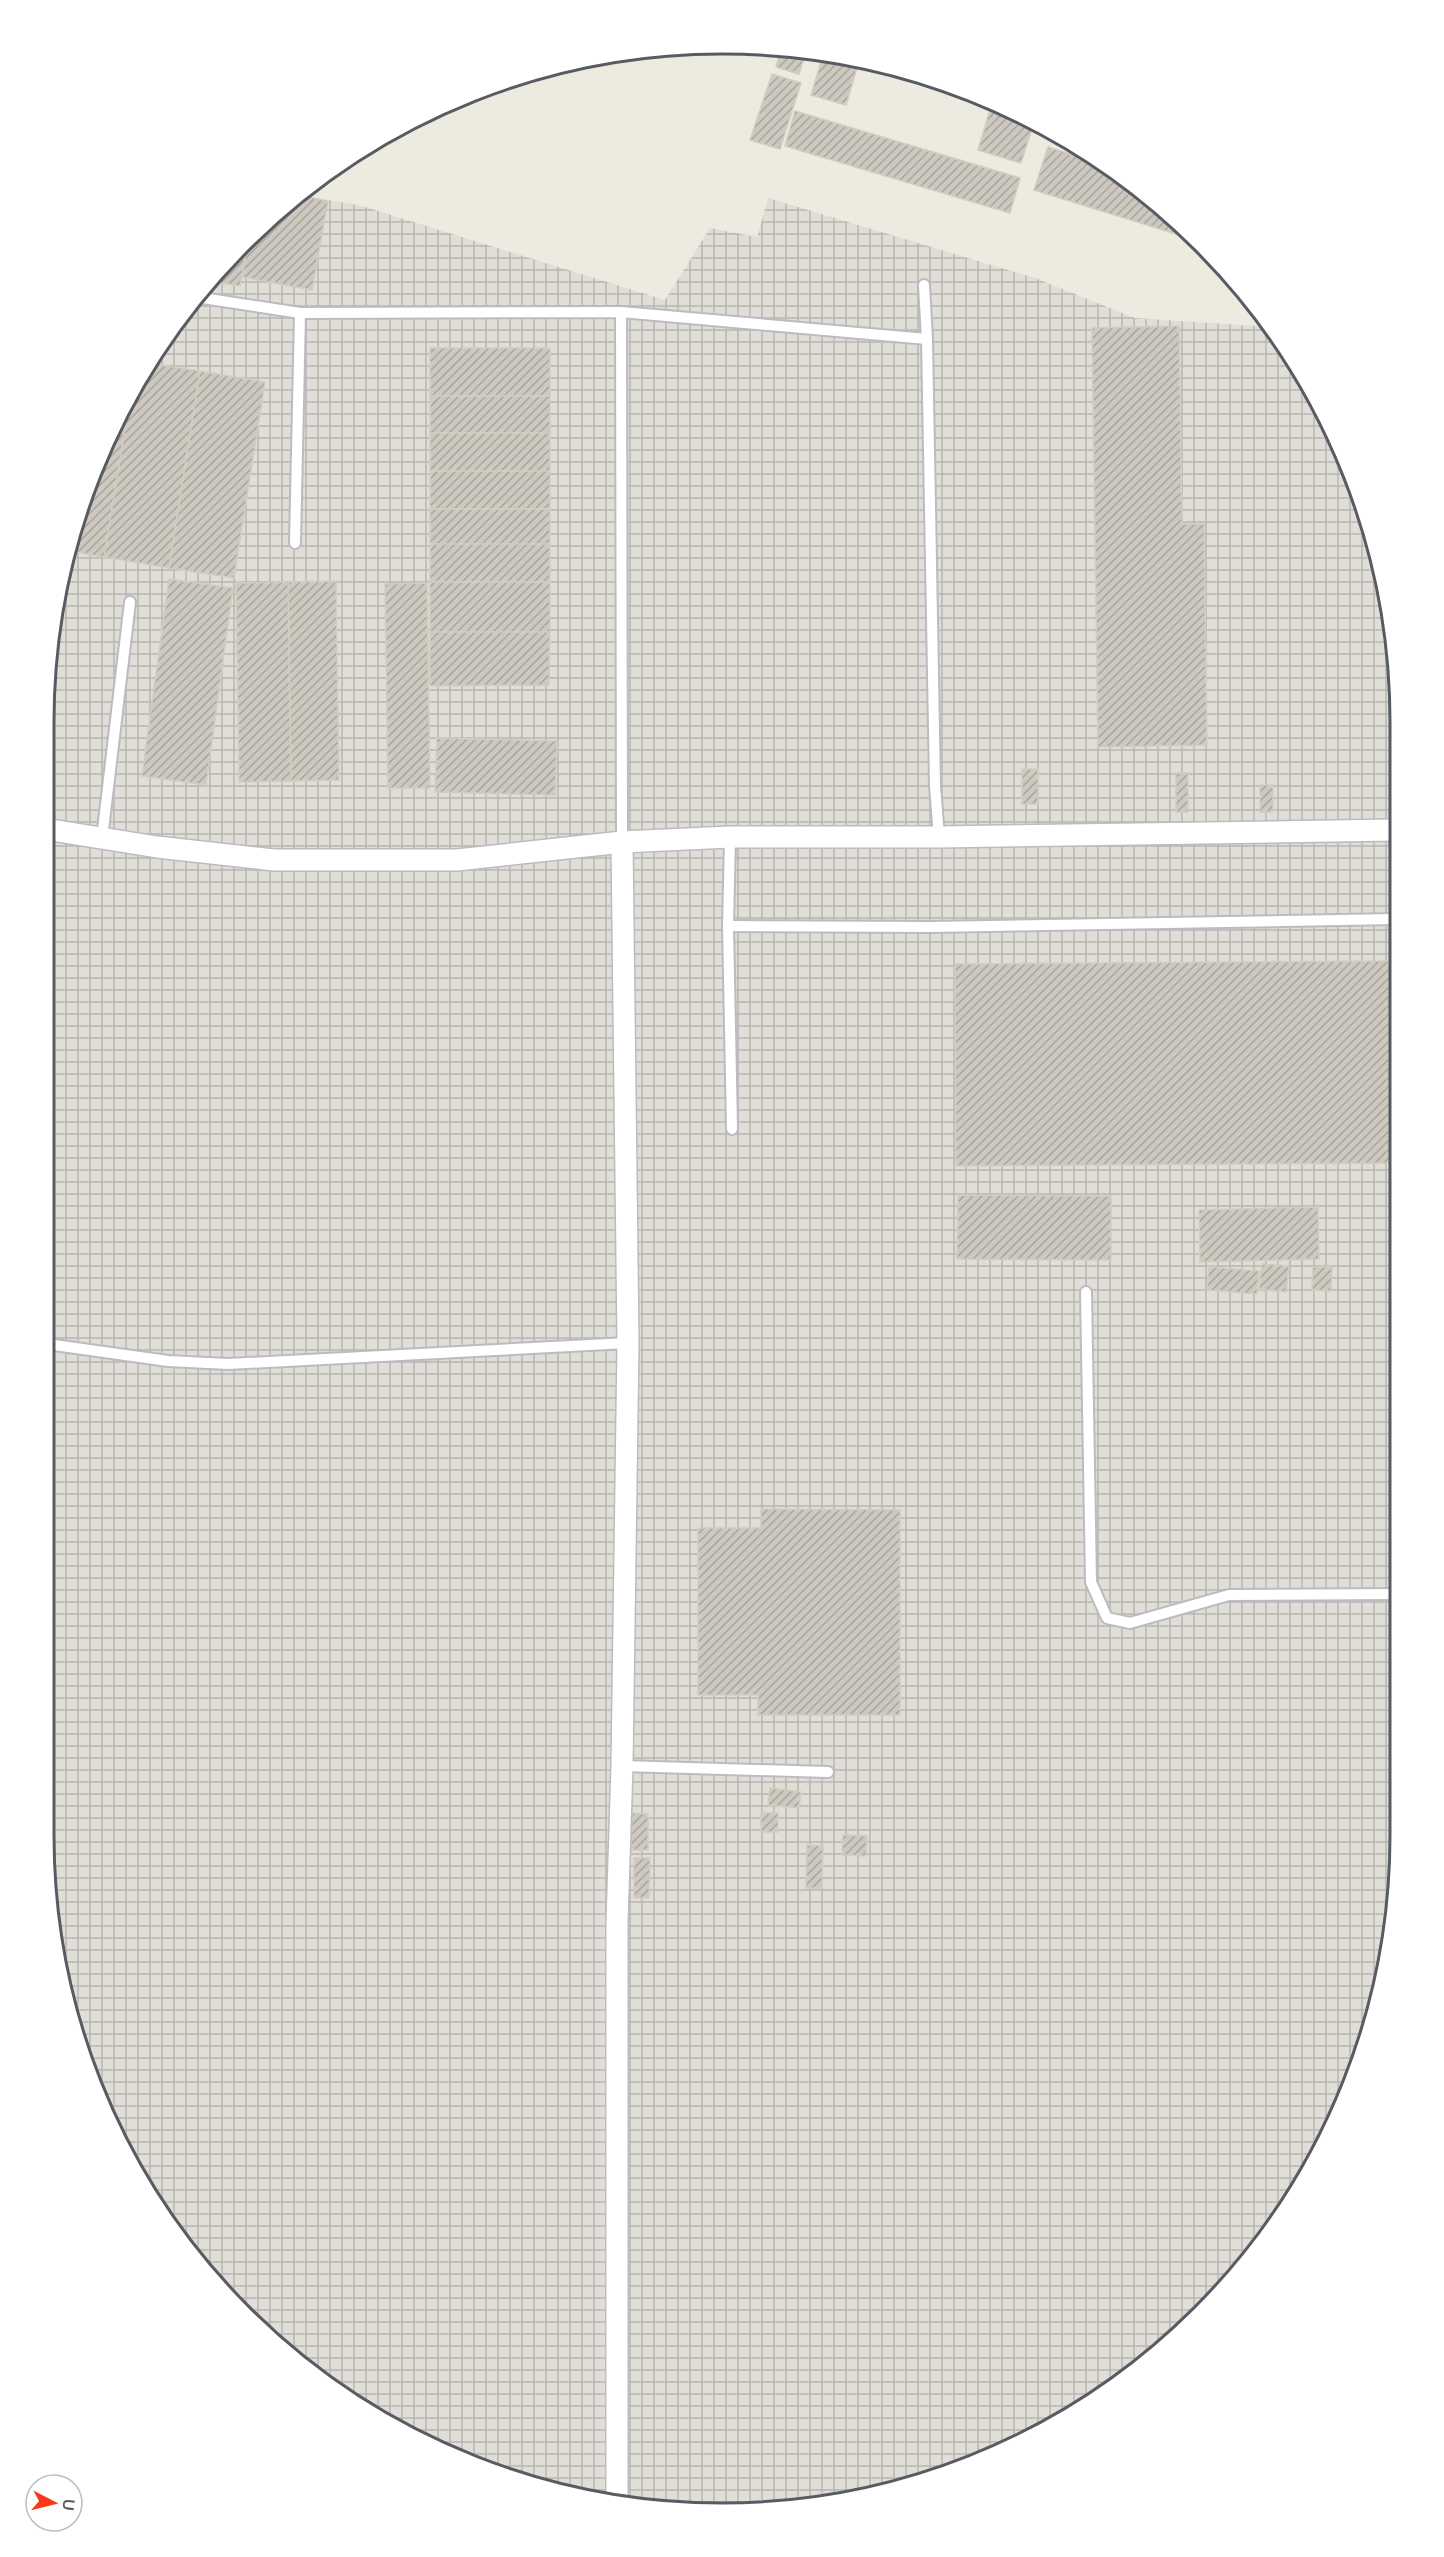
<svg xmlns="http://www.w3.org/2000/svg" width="1444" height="2557" font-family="'Nunito Sans',sans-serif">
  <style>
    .industrial { fill: url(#industrial-grid) }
    .building { fill: url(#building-hatch); stroke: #d2cdbd; stroke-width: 1.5 }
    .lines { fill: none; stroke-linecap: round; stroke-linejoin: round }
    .lane-casing { stroke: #babcc2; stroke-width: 14 }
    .street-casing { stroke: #babcc2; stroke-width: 24 }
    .lane { stroke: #fff; stroke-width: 10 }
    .street { stroke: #fff; stroke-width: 21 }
    .rim { fill: none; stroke: #585c62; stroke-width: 3 }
  </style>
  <defs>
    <pattern id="industrial-grid" width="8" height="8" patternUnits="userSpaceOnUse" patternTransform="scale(1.5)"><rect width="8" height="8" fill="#e0ded7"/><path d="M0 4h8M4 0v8" fill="none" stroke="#b8b7b2"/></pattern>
    <pattern id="building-hatch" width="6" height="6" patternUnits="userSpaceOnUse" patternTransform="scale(1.5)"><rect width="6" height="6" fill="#cdc9c0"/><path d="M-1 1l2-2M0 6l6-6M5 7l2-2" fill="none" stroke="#a9a69f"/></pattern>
  </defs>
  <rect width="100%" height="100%" fill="#edebdf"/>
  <polygon class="industrial" points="297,195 359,205 665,300 710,228 757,237 768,198 1035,278 1135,318 1271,327 1286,345 1364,504 1395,634 1399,1879 1365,2053 1309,2175 1232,2282 1169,2345 1062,2422 981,2462 855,2500 766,2512 634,2508 546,2490 422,2444 345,2399 242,2315 184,2248 114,2135 79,2053 49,1924 45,678 79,504 135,382 212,274"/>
  <g class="building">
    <polygon points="781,48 807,49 799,74 776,67"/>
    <polygon points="824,52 859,61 846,105 811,95"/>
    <polygon points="772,74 801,83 780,149 750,140"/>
    <polygon points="992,103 1034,122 1021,163 978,150"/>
    <polygon points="795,111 1020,178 1010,213 785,146"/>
    <polygon points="1059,133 1062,135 1082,150 1056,143"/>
    <polygon points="1048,147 1098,163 1202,242 1034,190"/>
    <polygon points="297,195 328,201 312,290 242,277 248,240"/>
    <polygon points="248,240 240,286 208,281 212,274"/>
    <polygon points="1179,326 1182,524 1204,524 1207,745 1098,747 1092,328"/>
    <rect x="430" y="348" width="120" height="48"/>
    <polygon points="149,363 200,371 169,568 104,557 131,391"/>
    <polygon points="200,371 265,382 234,578 169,568"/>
    <polygon points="131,391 104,557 70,551 79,504"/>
    <rect x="430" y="396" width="120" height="37"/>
    <rect x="430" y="433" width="120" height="38"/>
    <rect x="430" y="471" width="120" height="38"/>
    <rect x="430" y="509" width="120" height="35"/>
    <rect x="430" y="544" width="120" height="38"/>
    <polygon points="169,579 233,588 206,785 142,776"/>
    <polygon points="336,581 339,780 291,781 288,582"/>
    <polygon points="288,582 291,781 239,782 236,583"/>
    <rect x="430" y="582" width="120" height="50"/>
    <polygon points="427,583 430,788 388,788 385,584"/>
    <polygon points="430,632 550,632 549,685 430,686"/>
    <polygon points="437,738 557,741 555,795 435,792"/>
    <rect x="1022" y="769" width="16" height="35"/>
    <rect x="1176" y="773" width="12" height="39"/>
    <rect x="1260" y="785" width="13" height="27"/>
    <polygon points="1396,961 1397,1163 956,1166 955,964"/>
    <polygon points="958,1195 1111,1196 1111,1260 957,1259"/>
    <polygon points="1318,1207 1319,1259 1200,1262 1199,1210"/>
    <polygon points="1262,1264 1289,1266 1286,1292 1259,1289"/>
    <polygon points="1209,1267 1259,1271 1257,1294 1207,1290"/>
    <polygon points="1313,1267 1332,1267 1331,1291 1312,1290"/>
    <polygon points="761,1509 900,1510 900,1715 758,1715 758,1695 698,1695 698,1528 761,1528"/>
    <polygon points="770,1788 801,1792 799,1808 768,1805"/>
    <polygon points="632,1813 648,1814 648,1850 631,1850"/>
    <rect x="761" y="1813" width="17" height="19"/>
    <polygon points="843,1835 867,1836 866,1856 842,1855"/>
    <polygon points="807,1845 823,1846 822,1888 806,1888"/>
    <polygon points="634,1858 650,1858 649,1898 634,1898"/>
  </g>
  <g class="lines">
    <g class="lane-casing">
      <g id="lane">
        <polyline points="924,285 927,339 935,786 939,837"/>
        <polyline points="196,297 300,313 621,312 927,339"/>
        <polyline points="621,312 622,842"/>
        <polyline points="295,543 300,313"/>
        <polyline points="730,837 728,926 732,1129"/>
        <polyline points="102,838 130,602"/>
        <polyline points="728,926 931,927 1396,919"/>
        <polyline points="1086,1292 1091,1582 1107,1618 1130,1623 1229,1595 1398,1594"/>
        <polyline points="47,1344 168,1361 228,1364 628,1343"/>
        <polyline points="622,1766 828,1772"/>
      </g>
    </g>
    <g class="street-casing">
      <g id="street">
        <polyline points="45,829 157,847 274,860 457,860 622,842 730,837 939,837 1395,830"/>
        <polyline points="617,2504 617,1923 622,1766 628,1343 622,842"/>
      </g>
    </g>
    <use href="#lane" class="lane"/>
    <use href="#street" class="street"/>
  </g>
  <path d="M0 0H1444V2557H0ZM722 54H722A668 668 0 0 1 1390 722V1835A668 668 0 0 1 722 2503H722A668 668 0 0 1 54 1835V722A668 668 0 0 1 722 54Z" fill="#fff" fill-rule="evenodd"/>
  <path class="rim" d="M722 54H722A668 668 0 0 1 1390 722V1835A668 668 0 0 1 722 2503H722A668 668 0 0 1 54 1835V722A668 668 0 0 1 722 54Z"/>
  <g transform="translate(54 2503) rotate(97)"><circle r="28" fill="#ffffff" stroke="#bcbec0" stroke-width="1.5"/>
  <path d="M0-4.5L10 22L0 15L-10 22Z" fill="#f93819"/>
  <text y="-9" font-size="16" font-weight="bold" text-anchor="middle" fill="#585c62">U</text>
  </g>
</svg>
